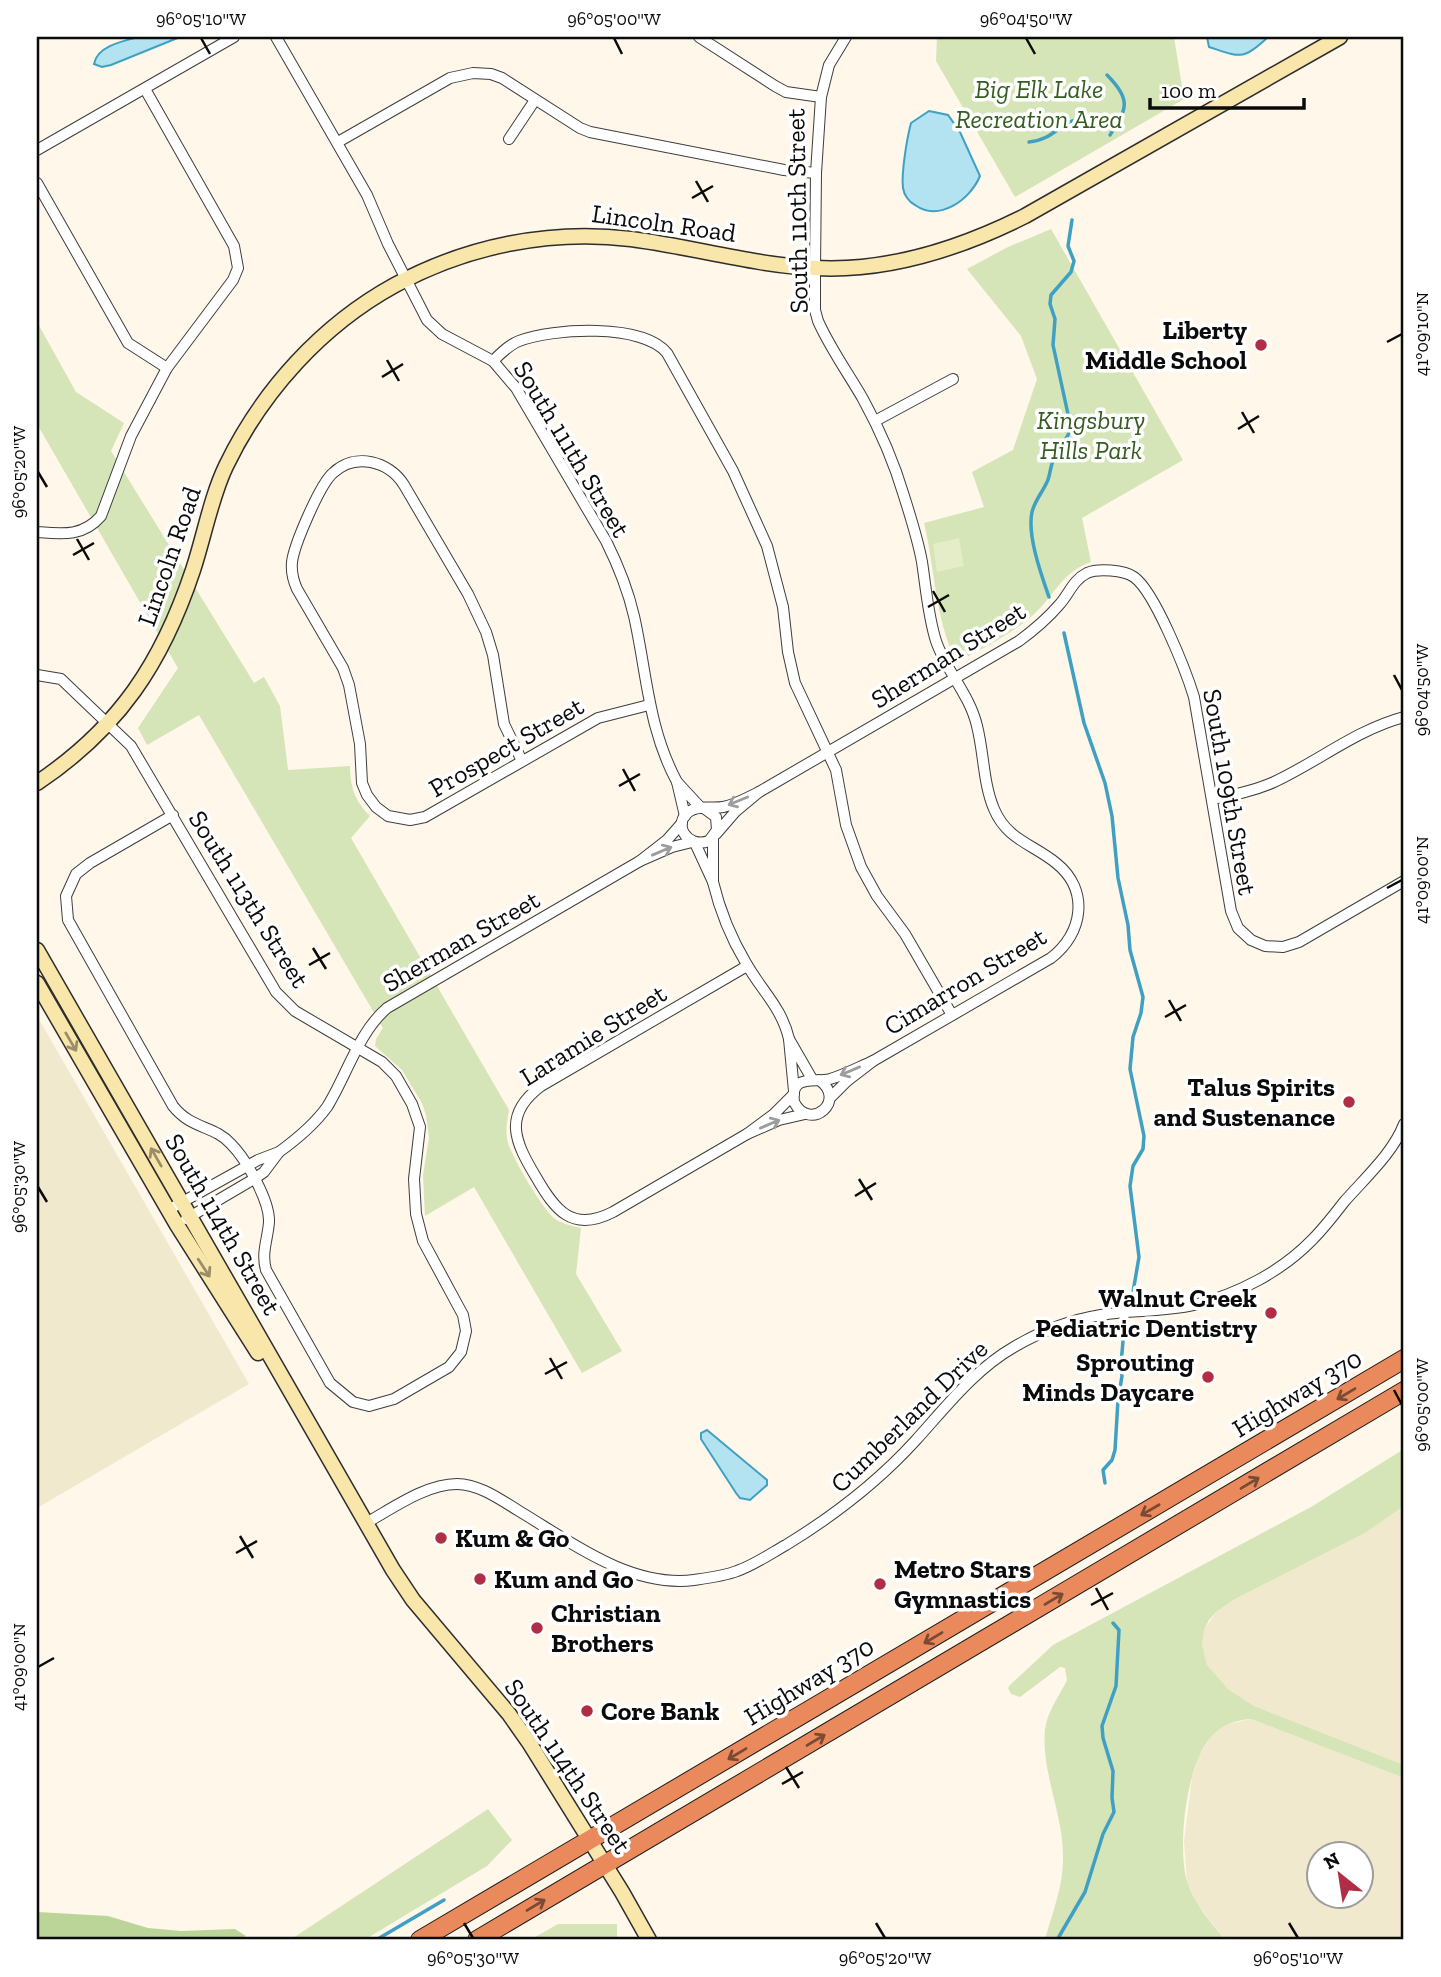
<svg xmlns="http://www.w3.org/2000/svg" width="1441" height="1977" font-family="'Zilla Slab',serif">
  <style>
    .farmland { fill: #f1e9cd; fill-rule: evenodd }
    .green { fill: #d5e5b7 }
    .forest { fill: #bbd498 }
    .pitch { fill: #e5edc8 }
    .water { fill: #b3e2f1; stroke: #3fa0c3; stroke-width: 2 }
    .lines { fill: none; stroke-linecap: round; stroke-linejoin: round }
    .stream { stroke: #3fa0c3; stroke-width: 3.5 }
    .street-casing { stroke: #3e3e3e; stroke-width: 12 }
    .secondary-casing { stroke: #2d2d2d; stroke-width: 17 }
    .highway-casing { stroke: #1c1c1c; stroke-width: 20 }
    .street { stroke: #fff; stroke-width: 10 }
    .secondary { stroke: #f9e6aa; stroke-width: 14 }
    .highway { stroke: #ea8a5c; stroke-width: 18 }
    .oneway { stroke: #9d9d9d }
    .oneway2 { stroke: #9a8e6a }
    .oneway3 { stroke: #7a4a34 }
    .ticks { fill: none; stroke: #0b0b0b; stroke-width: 2.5 }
    .poi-dot { fill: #b02e45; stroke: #fff; stroke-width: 2.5 }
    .labels { text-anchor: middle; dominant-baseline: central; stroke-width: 7; stroke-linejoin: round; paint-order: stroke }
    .park-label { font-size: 26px; font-style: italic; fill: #355d21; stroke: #fff }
    .street-label { font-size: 26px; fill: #0b0b0b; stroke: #fff }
    .poi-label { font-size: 26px; font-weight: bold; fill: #0b0b0b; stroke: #fff; text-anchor: start }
    .neatline { fill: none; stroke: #0b0b0b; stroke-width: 2.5 }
    .ticks-label { font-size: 18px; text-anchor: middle; fill: #0b0b0b }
  </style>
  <rect width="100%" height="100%" fill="#fef7ea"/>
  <g class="farmland">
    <polygon points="37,1016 249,1384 37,1508"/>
    <polygon points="1404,1506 1404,1765 1254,1706 1228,1689 1217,1677 1207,1665 1202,1645 1204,1630 1216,1612 1235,1599 1365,1533"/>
    <path d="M1251 1719 1404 1778V1940H1225L1196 1902 1187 1882 1184 1841 1192 1778 1199 1756 1210 1738 1218 1730 1228 1724ZM1318 1854H1360V1896H1318Z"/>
  </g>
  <g class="green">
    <polygon points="937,37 1174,37 1184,99 1015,197 936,61"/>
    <path d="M1051 229 1183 460 1082 518 1091 562C1062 571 1053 598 1031 617 1010 635 983 648 960 661H956C935 619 935 568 924 523L984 507 972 472 1013 450 1037 379 1021 336 967 269 1008 247Z"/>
    <path d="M37 322 76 392 124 423 111 451 254 683 264 677 280 706 288 770 350 766C350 787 355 801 370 816L351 838 509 1110C507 1121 505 1132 508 1143 513 1159 543 1210 555 1219 563 1224 572 1226 581 1228L576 1274 622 1351 582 1373 474 1187 425 1216 423 1175 429 1138 426 1115 422 1103 402 1070 375 1046 376 1039 383 1028 199 715 147 745 138 728 178 668 37 424Z"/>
    <path d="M1404 1449V1506L1365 1533 1235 1599 1216 1612 1209 1620 1204 1630 1202 1645 1207 1665 1228 1689 1254 1706 1404 1765V1778L1251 1719C1236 1720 1223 1724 1212 1736 1186 1763 1177 1846 1187 1881 1194 1904 1211 1922 1225 1940H1045C1052 1913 1064 1885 1063 1856 1063 1813 1041 1772 1045 1729 1047 1712 1060 1695 1067 1680L1065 1668 1060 1667 1020 1697 1011 1694 1008 1688 1010 1685 1053 1645 1311 1507Z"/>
    <polygon points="488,1809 512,1840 487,1866 364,1940 290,1940"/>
    <polygon points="558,1924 617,1924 617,1940 530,1940"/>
  </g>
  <polygon class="forest" points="37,1912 108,1916 148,1928 181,1931 235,1929 246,1936 235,1940 37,1940"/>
  <polygon class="pitch" points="959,538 964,566 937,572 933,544"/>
  <g class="water">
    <path d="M139 37H180L111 65 102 67 94 64C97 46 123 41 139 37Z"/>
    <path d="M1207 37H1268C1243 61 1240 57 1209 47Z"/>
    <path d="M929 111 948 115 960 132 980 176C970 200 939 222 915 205 909 202 904 195 903 188 901 174 907 138 911 123Z"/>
    <polygon points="707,1430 767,1480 767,1485 750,1500 740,1498 736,1493 701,1439 701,1433"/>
  </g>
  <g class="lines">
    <g class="stream">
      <path d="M1107 75C1131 99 1128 108 1110 135"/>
      <path d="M1029 142C1053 140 1060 123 1076 120 1087 117 1099 130 1115 128"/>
      <path d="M1049 597C1041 574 1027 535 1032 512 1035 500 1042 493 1047 482 1050 476 1050 468 1053 461 1057 449 1067 441 1071 428L1053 345 1055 319 1050 304 1051 295 1071 272 1074 261 1068 246 1072 220"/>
      <polyline points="1064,633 1084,723 1105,783 1112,816 1118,878 1128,925 1130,950 1143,997 1141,1013 1133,1037 1130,1069 1144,1136 1143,1149 1133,1166 1130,1186 1139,1257 1133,1292"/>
      <polyline points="1105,1483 1103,1470 1112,1460 1115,1450 1118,1400 1122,1376 1121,1364 1124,1330"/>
      <polyline points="376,1940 444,1900"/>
      <polyline points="1057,1940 1085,1892 1103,1834 1114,1812 1112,1798 1113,1771 1103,1738 1102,1726 1116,1686 1119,1630 1113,1623"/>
    </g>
    <g class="street-casing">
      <g id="street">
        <path d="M276 37 367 195 388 244 427 320 442 334 493 361 516 388 606 541C618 565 628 590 634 616 647 674 648 728 677 782"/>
        <polyline points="699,37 775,86 786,92 821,97"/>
        <path d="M846 37 829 65 821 97 816 173 815 268V310L818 321C830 348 848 373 863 399 880 430 894 462 904 496 911 518 918 540 922 562 926 588 928 616 936 641 946 671 970 695 977 726 984 753 983 783 994 809 1007 840 1033 844 1056 863 1090 890 1083 934 1051 958L873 1061"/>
        <polyline points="509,139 535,100"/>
        <polyline points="338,142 450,78 473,73 491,74 502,78 580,128 590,132 784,170 816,173"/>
        <polyline points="37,150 234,37"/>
        <polyline points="37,183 128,343 167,368"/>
        <path d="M493 361C501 353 509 345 519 341 553 328 643 323 667 353L733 471 767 546 783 607 788 652 795 683 836 770 846 825 861 867 877 896 905 934 952 1015"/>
        <polyline points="875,421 953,379"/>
        <path d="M37 532C62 534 83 537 101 516L131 436 167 368 233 280 238 268 234 246 145 89"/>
        <path d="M37 675 61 679 131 746 276 992 295 1011 382 1062 396 1076 412 1104 420 1127 414 1179 416 1214 423 1241 463 1315 466 1331 461 1352 449 1367 394 1399 369 1406 353 1402 330 1383 266 1270C261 1253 268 1238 269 1222 270 1201 246 1159 231 1144 214 1125 192 1130 173 1106L68 920 66 896 76 874 90 863 173 815"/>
        <path d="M522 761 504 724 493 655 486 632 468 594 404 485C389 461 355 452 333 473 320 484 294 545 292 562 291 572 293 580 297 589L343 668 349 685 360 744 362 783 367 795 376 807 388 816 410 820 425 817 598 718 649 705"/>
        <path d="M759 792 1019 641C1034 630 1047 619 1059 605 1069 594 1073 580 1087 573 1098 568 1124 570 1134 577 1155 592 1186 671 1194 697L1231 911 1238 928 1251 940 1265 946 1283 947 1299 942 1404 881"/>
        <path d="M1212 799C1233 795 1254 791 1274 782 1319 761 1356 730 1404 717"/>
        <path d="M705 809 716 817 717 830 709 841C687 849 671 823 690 811 699 805 713 809 723 807 735 805 747 798 759 792L735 812 716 834"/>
        <polyline points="685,816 677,782 701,808"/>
        <polyline points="682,823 667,840 640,861 672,847 692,842"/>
        <polyline points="695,843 713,882 713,838"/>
        <path d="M713 882C720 911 731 938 746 963 761 990 782 1008 789 1039"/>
        <path d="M747 966 541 1086C502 1115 515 1142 536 1177 555 1210 572 1233 613 1212L747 1134"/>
        <path d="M819 1080C848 1100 810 1133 794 1102 790 1074 813 1083 830 1079 844 1075 859 1067 873 1061L847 1081 830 1098"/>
        <polyline points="794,1091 789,1039 812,1079"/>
        <polyline points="794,1094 774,1114 747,1134 779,1120 805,1114"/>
        <path d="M279 1152C297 1139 314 1125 327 1107 347 1075 358 1033 387 1008L640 861"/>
        <polyline points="168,1210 258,1160 279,1152 264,1172 254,1179 186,1219"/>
        <path d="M366 1523C393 1508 426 1484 457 1484 479 1484 501 1500 519 1511 571 1542 630 1588 694 1580 708 1578 724 1576 737 1571 754 1565 770 1554 786 1545 835 1515 877 1483 916 1440 946 1407 974 1370 1014 1347 1041 1331 1071 1320 1101 1315 1132 1310 1164 1312 1194 1305 1236 1295 1281 1272 1312 1240 1324 1228 1334 1215 1344 1202 1365 1178 1393 1153 1404 1124"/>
      </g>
    </g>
    <g class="secondary-casing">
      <g id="secondary">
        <path d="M37 783C119 728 162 663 193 570 204 537 211 497 226 466 262 391 322 325 395 285 467 246 550 229 631 239 693 247 753 265 815 268 888 272 961 248 1025 216L1340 37"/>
        <polyline points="37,950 393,1570 413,1600 509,1714 530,1744 622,1892 649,1940"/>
        <polyline points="37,983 177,1225 258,1353"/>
      </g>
    </g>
    <g class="highway-casing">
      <g id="highway">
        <polyline points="420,1940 1404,1359"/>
        <polyline points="477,1940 1404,1391"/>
      </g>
    </g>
    <use href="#street" class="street"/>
    <use href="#secondary" class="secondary"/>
    <use href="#highway" class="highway"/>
  </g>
  <defs><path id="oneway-shaft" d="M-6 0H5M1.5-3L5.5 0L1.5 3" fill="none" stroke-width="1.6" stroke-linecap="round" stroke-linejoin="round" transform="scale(1.75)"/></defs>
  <g class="oneway">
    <use href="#oneway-shaft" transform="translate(738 801) rotate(158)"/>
    <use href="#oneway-shaft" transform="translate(662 851) rotate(-23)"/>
    <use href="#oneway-shaft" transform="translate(850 1071) rotate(157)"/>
    <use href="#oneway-shaft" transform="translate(770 1124) rotate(-23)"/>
  </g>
  <g class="oneway2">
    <use href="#oneway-shaft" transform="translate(71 1042) rotate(60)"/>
    <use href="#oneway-shaft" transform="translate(156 1157) rotate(-120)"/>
    <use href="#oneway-shaft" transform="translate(204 1268) rotate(57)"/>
  </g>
  <g class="oneway3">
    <use href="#oneway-shaft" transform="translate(1346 1394) rotate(149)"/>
    <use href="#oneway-shaft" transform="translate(1250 1483) rotate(-31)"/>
    <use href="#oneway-shaft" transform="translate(1150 1510) rotate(150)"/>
    <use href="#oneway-shaft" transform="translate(1054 1599) rotate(-31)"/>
    <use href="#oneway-shaft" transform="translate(933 1638) rotate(149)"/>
    <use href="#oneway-shaft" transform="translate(816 1740) rotate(-31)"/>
    <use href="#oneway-shaft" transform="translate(737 1754) rotate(149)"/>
    <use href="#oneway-shaft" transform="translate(536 1905) rotate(-31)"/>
  </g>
  <path class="ticks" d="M201 38 210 54M614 38 622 54M1026 38 1035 54M696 181 708 202M692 198 713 186M1387 342 1402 334M387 360 399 381M382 377 403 364M1242 412 1254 433M1238 429 1259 416M38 472 47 487M77 539 89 560M73 555 94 543M933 591 945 612M928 607 949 595M1394 675 1402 690M623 769 635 791M619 786 640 774M1387 888 1402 880M313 948 326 969M309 965 330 953M1169 1000 1181 1021M1165 1017 1186 1005M859 1179 872 1200M38 1187 47 1202M855 1196 876 1183M550 1358 562 1379M545 1374 567 1362M1394 1390 1402 1405M240 1536 253 1558M236 1553 257 1541M1096 1588 1108 1610M1091 1605 1113 1593M38 1667 54 1658M786 1767 799 1788M782 1784 803 1772M464 1923 473 1938M876 1923 885 1938M1289 1923 1298 1938"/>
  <g class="poi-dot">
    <circle cx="1261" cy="345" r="7"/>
    <circle cx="1349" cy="1102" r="7"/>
    <circle cx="1271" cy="1313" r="7"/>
    <circle cx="1208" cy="1377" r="7"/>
    <circle cx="441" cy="1538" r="7"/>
    <circle cx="480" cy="1579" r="7"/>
    <circle cx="880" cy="1584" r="7"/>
    <circle cx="537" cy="1628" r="7"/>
    <circle cx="587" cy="1711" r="7"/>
  </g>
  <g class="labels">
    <g class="park-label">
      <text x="1039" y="89">Big Elk Lake<tspan x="1039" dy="30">Recreation Area</tspan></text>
      <text x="1091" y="420">Kingsbury<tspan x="1091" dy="30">Hills Park</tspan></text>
    </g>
    <g class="street-label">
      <text transform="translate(797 211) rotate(-91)">South 110th Street</text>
      <text transform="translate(664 223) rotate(8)">Lincoln Road</text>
      <text transform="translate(572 449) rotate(59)">South 111th Street</text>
      <text transform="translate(169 556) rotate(-71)">Lincoln Road</text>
      <text transform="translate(948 655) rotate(-32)">Sherman Street</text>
      <text transform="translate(506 747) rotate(-30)">Prospect Street</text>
      <text transform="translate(1230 792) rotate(80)">South 109th Street</text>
      <text transform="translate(249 899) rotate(58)">South 113th Street</text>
      <text transform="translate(461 941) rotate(-30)">Sherman Street</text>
      <text transform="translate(965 981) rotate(-31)">Cimarron Street</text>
      <text transform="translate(593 1035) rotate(-32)">Laramie Street</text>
      <text transform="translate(223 1224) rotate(60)">South 114th Street</text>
      <text transform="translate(1297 1393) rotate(-31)">Highway 370</text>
      <text transform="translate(909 1416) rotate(-44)">Cumberland Drive</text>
      <text transform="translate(809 1681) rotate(-31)">Highway 370</text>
      <text transform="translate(568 1766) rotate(56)">South 114th Street</text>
    </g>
    <g class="poi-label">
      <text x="1247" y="330" text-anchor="end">Liberty<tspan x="1247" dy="30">Middle School</tspan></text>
      <text x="1335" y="1087" text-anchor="end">Talus Spirits<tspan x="1335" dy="30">and Sustenance</tspan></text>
      <text x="1257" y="1298" text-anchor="end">Walnut Creek<tspan x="1257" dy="30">Pediatric Dentistry</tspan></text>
      <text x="1194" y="1362" text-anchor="end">Sprouting<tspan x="1194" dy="30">Minds Daycare</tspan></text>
      <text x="455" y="1538">Kum &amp; Go</text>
      <text x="894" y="1569">Metro Stars<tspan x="894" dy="30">Gymnastics</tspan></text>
      <text x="494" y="1579">Kum and Go</text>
      <text x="551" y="1613">Christian<tspan x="551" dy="30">Brothers</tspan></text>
      <text x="601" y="1711">Core Bank</text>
    </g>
  </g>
  <rect width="1441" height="1977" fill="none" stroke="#ffffff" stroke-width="77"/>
  <g transform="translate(1340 1875) rotate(330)"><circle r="33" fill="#ffffff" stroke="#9d9d9d" stroke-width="2"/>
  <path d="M0-5L12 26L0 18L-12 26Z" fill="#b02e45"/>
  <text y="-10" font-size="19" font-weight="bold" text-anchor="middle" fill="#0b0b0b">N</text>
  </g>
  <path d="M1150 98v10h154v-10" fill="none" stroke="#0b0b0b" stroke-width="3.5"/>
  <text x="1161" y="98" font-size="21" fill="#0b0b0b" stroke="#ffffff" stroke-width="5" paint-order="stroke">100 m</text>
  <rect x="38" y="38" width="1364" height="1900" class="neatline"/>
  <g class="ticks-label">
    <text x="201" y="25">96°05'10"W</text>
    <text x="614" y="25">96°05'00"W</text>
    <text x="1026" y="25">96°04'50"W</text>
    <text transform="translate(1422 334) rotate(-90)" y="6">41°09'10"N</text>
    <text transform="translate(19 472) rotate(-90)" y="6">96°05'20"W</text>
    <text transform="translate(1422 690) rotate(-90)" y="6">96°04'50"W</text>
    <text transform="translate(1422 880) rotate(-90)" y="6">41°09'00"N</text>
    <text transform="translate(19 1187) rotate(-90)" y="6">96°05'30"W</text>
    <text transform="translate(1422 1405) rotate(-90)" y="6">96°05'00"W</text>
    <text transform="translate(19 1667) rotate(-90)" y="6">41°09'00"N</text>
    <text x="473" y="1964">96°05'30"W</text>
    <text x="885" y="1964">96°05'20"W</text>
    <text x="1298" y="1964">96°05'10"W</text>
  </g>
</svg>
